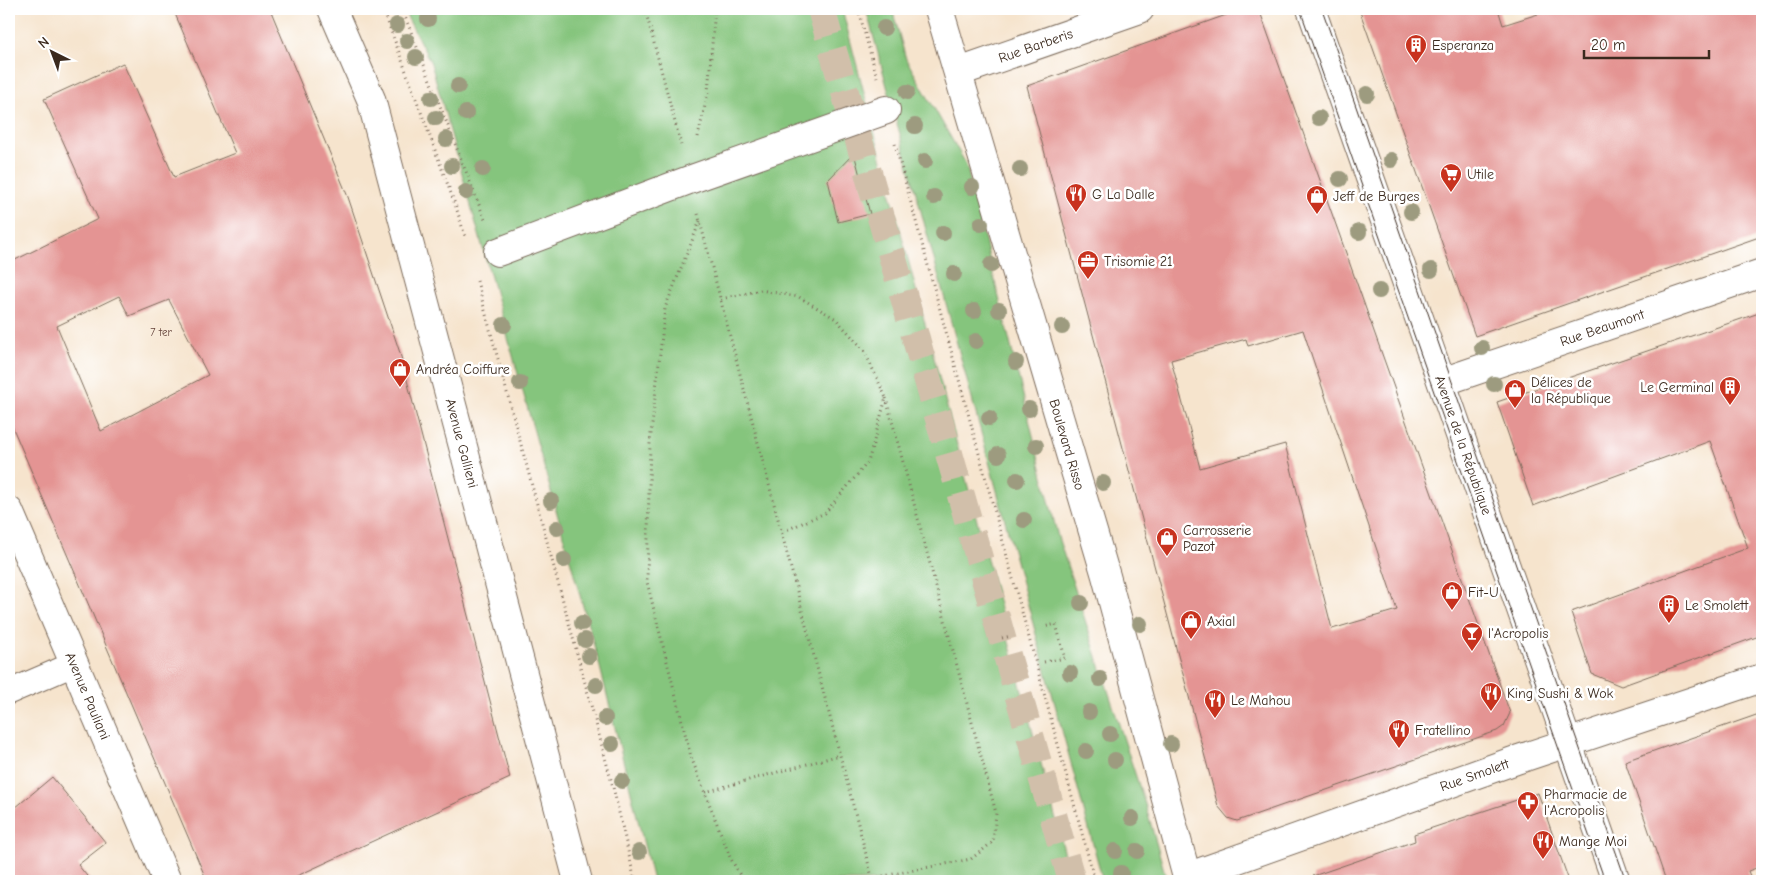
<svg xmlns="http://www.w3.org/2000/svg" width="1771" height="890" font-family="'Comic Neue',sans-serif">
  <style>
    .green { fill: #85c57d; stroke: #60784e }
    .building { fill: #e49493; fill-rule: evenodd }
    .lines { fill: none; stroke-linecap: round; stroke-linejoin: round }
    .primary-tunnel { stroke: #d1bfaa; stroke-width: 28; stroke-dasharray: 28 14; stroke-linecap: butt }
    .lane-casing { stroke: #7c6b5b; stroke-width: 26 }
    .street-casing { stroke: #7c6b5b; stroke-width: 30 }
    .primary-casing { stroke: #7c6b5b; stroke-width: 30 }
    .path { stroke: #7c6b5b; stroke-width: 3; stroke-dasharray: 1 4; stroke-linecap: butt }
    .lane { stroke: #fff; stroke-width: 24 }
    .street { stroke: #fff; stroke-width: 28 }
    .primary { stroke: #fff; stroke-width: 28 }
    .tram { stroke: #3b2a1e; stroke-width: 1 }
    .tree { fill: #9d9b7f }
    .labels { text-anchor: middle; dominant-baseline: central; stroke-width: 5; stroke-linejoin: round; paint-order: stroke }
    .number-label { font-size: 11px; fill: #65443b }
    .poi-label { font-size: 14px; fill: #3b2a1e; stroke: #fff; text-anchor: start }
    .street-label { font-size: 14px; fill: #3b2a1e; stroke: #fff }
  </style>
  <rect width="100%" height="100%" fill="#fff"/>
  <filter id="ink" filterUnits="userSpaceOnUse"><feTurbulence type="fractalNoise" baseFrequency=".02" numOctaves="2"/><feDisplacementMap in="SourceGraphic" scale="10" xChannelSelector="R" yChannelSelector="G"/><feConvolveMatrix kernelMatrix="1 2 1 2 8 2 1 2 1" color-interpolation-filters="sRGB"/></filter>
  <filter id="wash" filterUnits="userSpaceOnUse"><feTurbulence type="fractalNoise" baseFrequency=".0096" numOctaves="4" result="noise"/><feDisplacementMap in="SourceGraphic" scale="20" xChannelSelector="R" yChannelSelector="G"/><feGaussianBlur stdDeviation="1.12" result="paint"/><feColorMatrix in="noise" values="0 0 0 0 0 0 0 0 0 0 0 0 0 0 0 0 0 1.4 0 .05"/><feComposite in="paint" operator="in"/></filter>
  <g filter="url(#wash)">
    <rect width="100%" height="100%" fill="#f6e4cd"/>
    <g class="green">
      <polygon points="403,9 842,9 1072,881 653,881 600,667 431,63"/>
      <polygon points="866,9 892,9 906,59 966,164 1058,537 1146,807 1167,881 1103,881"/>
    </g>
    <g id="blocks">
      <g class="building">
        <path d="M173 9H270L348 197 400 353 510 778 286 881H207L9 419V263L98 219 44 99 123 63 174 177 235 153ZM119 296 129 316 169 300 208 375 101 431 57 326Z"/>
        <path d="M1243 9H1259L1510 713 1504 726 1497 731 1237 821 1228 818 1218 806 1027 86ZM1303 330 1397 610 1332 629 1285 444 1200 468 1171 360 1246 339 1248 346Z"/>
        <polygon points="1359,9 1498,9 1503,25 1554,9 1762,9 1762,236 1475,336"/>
        <polygon points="854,153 870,214 838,222 828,180"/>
        <polygon points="1762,312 1762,635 1621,686 1592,674 1571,612 1748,548 1710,441 1533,506 1497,402"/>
        <polygon points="1762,713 1762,866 1748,871 1752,881 1666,881 1625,761"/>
        <polygon points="52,777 106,843 78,865 91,881 9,881 9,813"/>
        <polygon points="1538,793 1569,881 1314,881 1313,876 1415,841 1414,834"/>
      </g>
    </g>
  </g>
  <g filter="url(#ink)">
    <use href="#blocks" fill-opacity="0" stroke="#7c6b5b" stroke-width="1"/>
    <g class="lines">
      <polyline class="primary-tunnel" points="821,9 1072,881"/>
      <g class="lane-casing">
        <polyline id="lane" points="9,692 74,664"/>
      </g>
      <g class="street-casing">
        <g id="street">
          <path id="s1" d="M1311 9 1616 881"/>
          <path id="s2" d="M959 72 1140 9"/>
          <polyline points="498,252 689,180 886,110"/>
          <path id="s3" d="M1442 382 1762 273"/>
          <path id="s4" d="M9 511 167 881"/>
          <path id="s5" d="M1187 877 1516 760 1762 678"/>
        </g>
      </g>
      <g class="primary-casing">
        <g id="primary">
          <path id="s6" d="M332 9 371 99 578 881"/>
          <path id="s7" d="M939 9 1106 576 1188 881"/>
        </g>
      </g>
      <g class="path">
        <polyline points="383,9 456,207 465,236"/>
        <polyline points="402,9 485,220"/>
        <polyline points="645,9 681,145"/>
        <polyline points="858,9 877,77"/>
        <polyline points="698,137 708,92 715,9"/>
        <polyline points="895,144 1095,881"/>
        <polyline points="698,214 873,881"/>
        <polyline points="700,221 665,308 650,443 647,582 691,757 730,857 743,881"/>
        <polyline points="477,281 613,787 635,881"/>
        <polyline points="721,299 761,290 799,297 836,319 864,350 886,398 868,462 825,513 784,531"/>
        <polyline points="1002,638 1011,636"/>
        <polyline points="1044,662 1065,658 1056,624 1044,627"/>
        <polyline points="705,792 840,755"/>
        <polyline points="873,878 971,859 993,842 996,813 886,398"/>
      </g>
      <use href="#lane" class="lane"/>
      <use href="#street" class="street"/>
      <use href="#primary" class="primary"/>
      <g class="tram">
        <polyline points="1300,9 1605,881"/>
        <polyline points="1322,9 1626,881"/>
      </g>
    </g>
    <g class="tree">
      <circle cx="428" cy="19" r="8"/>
      <circle cx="397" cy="25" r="8"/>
      <circle cx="884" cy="28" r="8"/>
      <circle cx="407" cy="41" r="8"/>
      <circle cx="416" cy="57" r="8"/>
      <circle cx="458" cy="86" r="8"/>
      <circle cx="907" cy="92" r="8"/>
      <circle cx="1367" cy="94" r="8"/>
      <circle cx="431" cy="98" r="8"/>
      <circle cx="466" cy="113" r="8"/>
      <circle cx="436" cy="118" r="8"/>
      <circle cx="1319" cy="118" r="8"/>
      <circle cx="915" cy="126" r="8"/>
      <circle cx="446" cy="139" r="8"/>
      <circle cx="1391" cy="160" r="8"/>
      <circle cx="925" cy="161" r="8"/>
      <circle cx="452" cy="166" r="8"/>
      <circle cx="483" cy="169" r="8"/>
      <circle cx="1020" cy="169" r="8"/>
      <circle cx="1340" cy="179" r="8"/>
      <circle cx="972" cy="187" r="8"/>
      <circle cx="466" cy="192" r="8"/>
      <circle cx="934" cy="197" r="8"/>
      <circle cx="1411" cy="212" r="8"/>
      <circle cx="981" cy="224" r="8"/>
      <circle cx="1359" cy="232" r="8"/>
      <circle cx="943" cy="233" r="8"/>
      <circle cx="991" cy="265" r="8"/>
      <circle cx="1431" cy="270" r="8"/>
      <circle cx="954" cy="274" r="8"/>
      <circle cx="1379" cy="291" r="8"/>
      <circle cx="999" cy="310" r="8"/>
      <circle cx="974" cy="311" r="8"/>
      <circle cx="504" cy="325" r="8"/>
      <circle cx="1062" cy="327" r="8"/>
      <circle cx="976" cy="341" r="8"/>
      <circle cx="1482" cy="348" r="8"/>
      <circle cx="1016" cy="362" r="8"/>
      <circle cx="520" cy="383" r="8"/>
      <circle cx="1494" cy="384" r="8"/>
      <circle cx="1029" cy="409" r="8"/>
      <circle cx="989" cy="418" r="8"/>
      <circle cx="1036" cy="446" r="8"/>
      <circle cx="998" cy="455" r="8"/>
      <circle cx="1017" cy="480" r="8"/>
      <circle cx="1103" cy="483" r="8"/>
      <circle cx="551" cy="501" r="8"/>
      <circle cx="1024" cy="520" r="8"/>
      <circle cx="557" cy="528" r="8"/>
      <circle cx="564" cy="560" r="8"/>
      <circle cx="1081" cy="603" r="8"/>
      <circle cx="582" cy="623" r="8"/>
      <circle cx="1140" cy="624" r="8"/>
      <circle cx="585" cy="640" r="8"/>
      <circle cx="589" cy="656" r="8"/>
      <circle cx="1070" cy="673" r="8"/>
      <circle cx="1100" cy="679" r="8"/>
      <circle cx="596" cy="685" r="8"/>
      <circle cx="1089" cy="712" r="8"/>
      <circle cx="605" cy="718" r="8"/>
      <circle cx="1110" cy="734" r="8"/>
      <circle cx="612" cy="744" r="8"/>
      <circle cx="1171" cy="744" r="8"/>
      <circle cx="1086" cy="751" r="8"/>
      <circle cx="1115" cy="760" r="8"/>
      <circle cx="622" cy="781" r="8"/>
      <circle cx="1132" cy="818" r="8"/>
      <circle cx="1115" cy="851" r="8"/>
      <circle cx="1137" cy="851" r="8"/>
      <circle cx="639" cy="852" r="8"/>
      <circle cx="1121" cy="873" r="8"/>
    </g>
  </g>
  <defs>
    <g id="building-pin" transform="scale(1.125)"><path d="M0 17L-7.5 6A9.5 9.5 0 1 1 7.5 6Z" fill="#c8321e" stroke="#fff"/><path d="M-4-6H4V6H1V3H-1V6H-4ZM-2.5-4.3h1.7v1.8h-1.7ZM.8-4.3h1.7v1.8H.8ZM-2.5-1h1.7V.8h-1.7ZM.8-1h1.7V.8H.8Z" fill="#fff"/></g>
    <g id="supermarket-pin" transform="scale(1.125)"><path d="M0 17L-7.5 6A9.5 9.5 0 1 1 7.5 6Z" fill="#c8321e" stroke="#fff"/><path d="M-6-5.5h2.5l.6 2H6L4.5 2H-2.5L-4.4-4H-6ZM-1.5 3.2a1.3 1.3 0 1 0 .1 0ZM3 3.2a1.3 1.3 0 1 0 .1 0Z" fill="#fff"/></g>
    <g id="restaurant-pin" transform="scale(1.125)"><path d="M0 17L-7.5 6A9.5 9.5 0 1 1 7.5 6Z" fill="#c8321e" stroke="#fff"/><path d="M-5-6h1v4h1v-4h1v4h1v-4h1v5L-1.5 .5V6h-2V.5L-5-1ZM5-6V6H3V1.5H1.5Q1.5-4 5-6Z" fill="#fff"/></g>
    <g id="shop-pin" transform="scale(1.125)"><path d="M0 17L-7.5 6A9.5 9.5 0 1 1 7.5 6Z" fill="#c8321e" stroke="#fff"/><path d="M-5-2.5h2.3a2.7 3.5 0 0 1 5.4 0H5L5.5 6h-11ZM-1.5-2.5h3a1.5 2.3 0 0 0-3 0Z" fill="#fff"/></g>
    <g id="office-pin" transform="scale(1.125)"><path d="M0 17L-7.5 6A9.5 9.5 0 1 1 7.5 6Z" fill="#c8321e" stroke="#fff"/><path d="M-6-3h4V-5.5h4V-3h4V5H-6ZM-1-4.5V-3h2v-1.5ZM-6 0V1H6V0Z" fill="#fff"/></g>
    <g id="bar-pin" transform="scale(1.125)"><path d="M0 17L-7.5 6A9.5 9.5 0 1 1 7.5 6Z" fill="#c8321e" stroke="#fff"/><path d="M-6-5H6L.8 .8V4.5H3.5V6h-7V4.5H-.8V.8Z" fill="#fff"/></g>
    <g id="pharmacy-pin" transform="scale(1.125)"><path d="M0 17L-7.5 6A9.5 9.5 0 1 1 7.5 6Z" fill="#c8321e" stroke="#fff"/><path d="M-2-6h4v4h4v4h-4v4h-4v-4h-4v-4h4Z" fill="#fff"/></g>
  </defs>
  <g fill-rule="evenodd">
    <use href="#building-pin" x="1416" y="45"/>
    <use href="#supermarket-pin" x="1451" y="174"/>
    <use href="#restaurant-pin" x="1076" y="194"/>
    <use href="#shop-pin" x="1317" y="196"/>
    <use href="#office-pin" x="1088" y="261"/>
    <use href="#shop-pin" x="400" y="369"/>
    <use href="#building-pin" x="1730" y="387"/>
    <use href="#shop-pin" x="1515" y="390"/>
    <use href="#shop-pin" x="1167" y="538"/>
    <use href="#shop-pin" x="1452" y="592"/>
    <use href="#building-pin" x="1669" y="605"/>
    <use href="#shop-pin" x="1191" y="621"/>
    <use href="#bar-pin" x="1472" y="633"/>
    <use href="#restaurant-pin" x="1491" y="693"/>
    <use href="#restaurant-pin" x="1215" y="700"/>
    <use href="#restaurant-pin" x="1399" y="730"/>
    <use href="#pharmacy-pin" x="1528" y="802"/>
    <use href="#restaurant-pin" x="1543" y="841"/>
  </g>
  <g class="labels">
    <g class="number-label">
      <text x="161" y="332">7 ter</text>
    </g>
    <g class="poi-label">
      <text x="1432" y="45">Esperanza</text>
      <text x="1467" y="174">Utile</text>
      <text x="1092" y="194">G La Dalle</text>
      <text x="1333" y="196">Jeff de Burges</text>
      <text x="1104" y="261">Trisomie 21</text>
      <text x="416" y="369">Andréa Coiffure</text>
      <text x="1531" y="382">Délices de<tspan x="1531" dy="16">la République</tspan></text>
      <text x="1714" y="387" text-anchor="end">Le Germinal</text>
      <text x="1183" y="530">Carrosserie<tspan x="1183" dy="16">Pazot</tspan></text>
      <text x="1468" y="592">Fit-U</text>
      <text x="1685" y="605">Le Smolett</text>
      <text x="1207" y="621">Axial</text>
      <text x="1488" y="633">l'Acropolis</text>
      <text x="1507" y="693">King Sushi &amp; Wok</text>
      <text x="1231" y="700">Le Mahou</text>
      <text x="1415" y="730">Fratellino</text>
      <text x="1544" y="794">Pharmacie de<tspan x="1544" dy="16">l'Acropolis</tspan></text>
      <text x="1559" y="841">Mange Moi</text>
    </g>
    <g class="street-label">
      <text stroke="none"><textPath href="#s2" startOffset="81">Rue Barberis</textPath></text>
      <text stroke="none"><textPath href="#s3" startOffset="169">Rue Beaumont</textPath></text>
      <text stroke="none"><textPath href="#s6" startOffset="454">Avenue Gallieni</textPath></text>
      <text stroke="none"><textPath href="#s7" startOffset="454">Boulevard Risso</textPath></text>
      <text stroke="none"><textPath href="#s1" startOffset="462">Avenue de la République</textPath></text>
      <text stroke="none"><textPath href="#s4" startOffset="201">Avenue Pauliani</textPath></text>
      <text stroke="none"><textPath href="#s5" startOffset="305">Rue Smolett</textPath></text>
    </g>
  </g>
  <rect width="1771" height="890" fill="none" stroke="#fff" stroke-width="30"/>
  <g transform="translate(52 52) rotate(318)" stroke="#ffffff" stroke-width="4" paint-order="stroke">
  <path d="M0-4L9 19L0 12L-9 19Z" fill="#3b2a1e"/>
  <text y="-8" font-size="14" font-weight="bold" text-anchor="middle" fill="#3b2a1e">N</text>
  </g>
  <path d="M1584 50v8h125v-8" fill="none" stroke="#3b2a1e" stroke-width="2.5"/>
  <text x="1591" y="50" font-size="15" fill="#3b2a1e" stroke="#ffffff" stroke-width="4" paint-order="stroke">20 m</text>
</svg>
